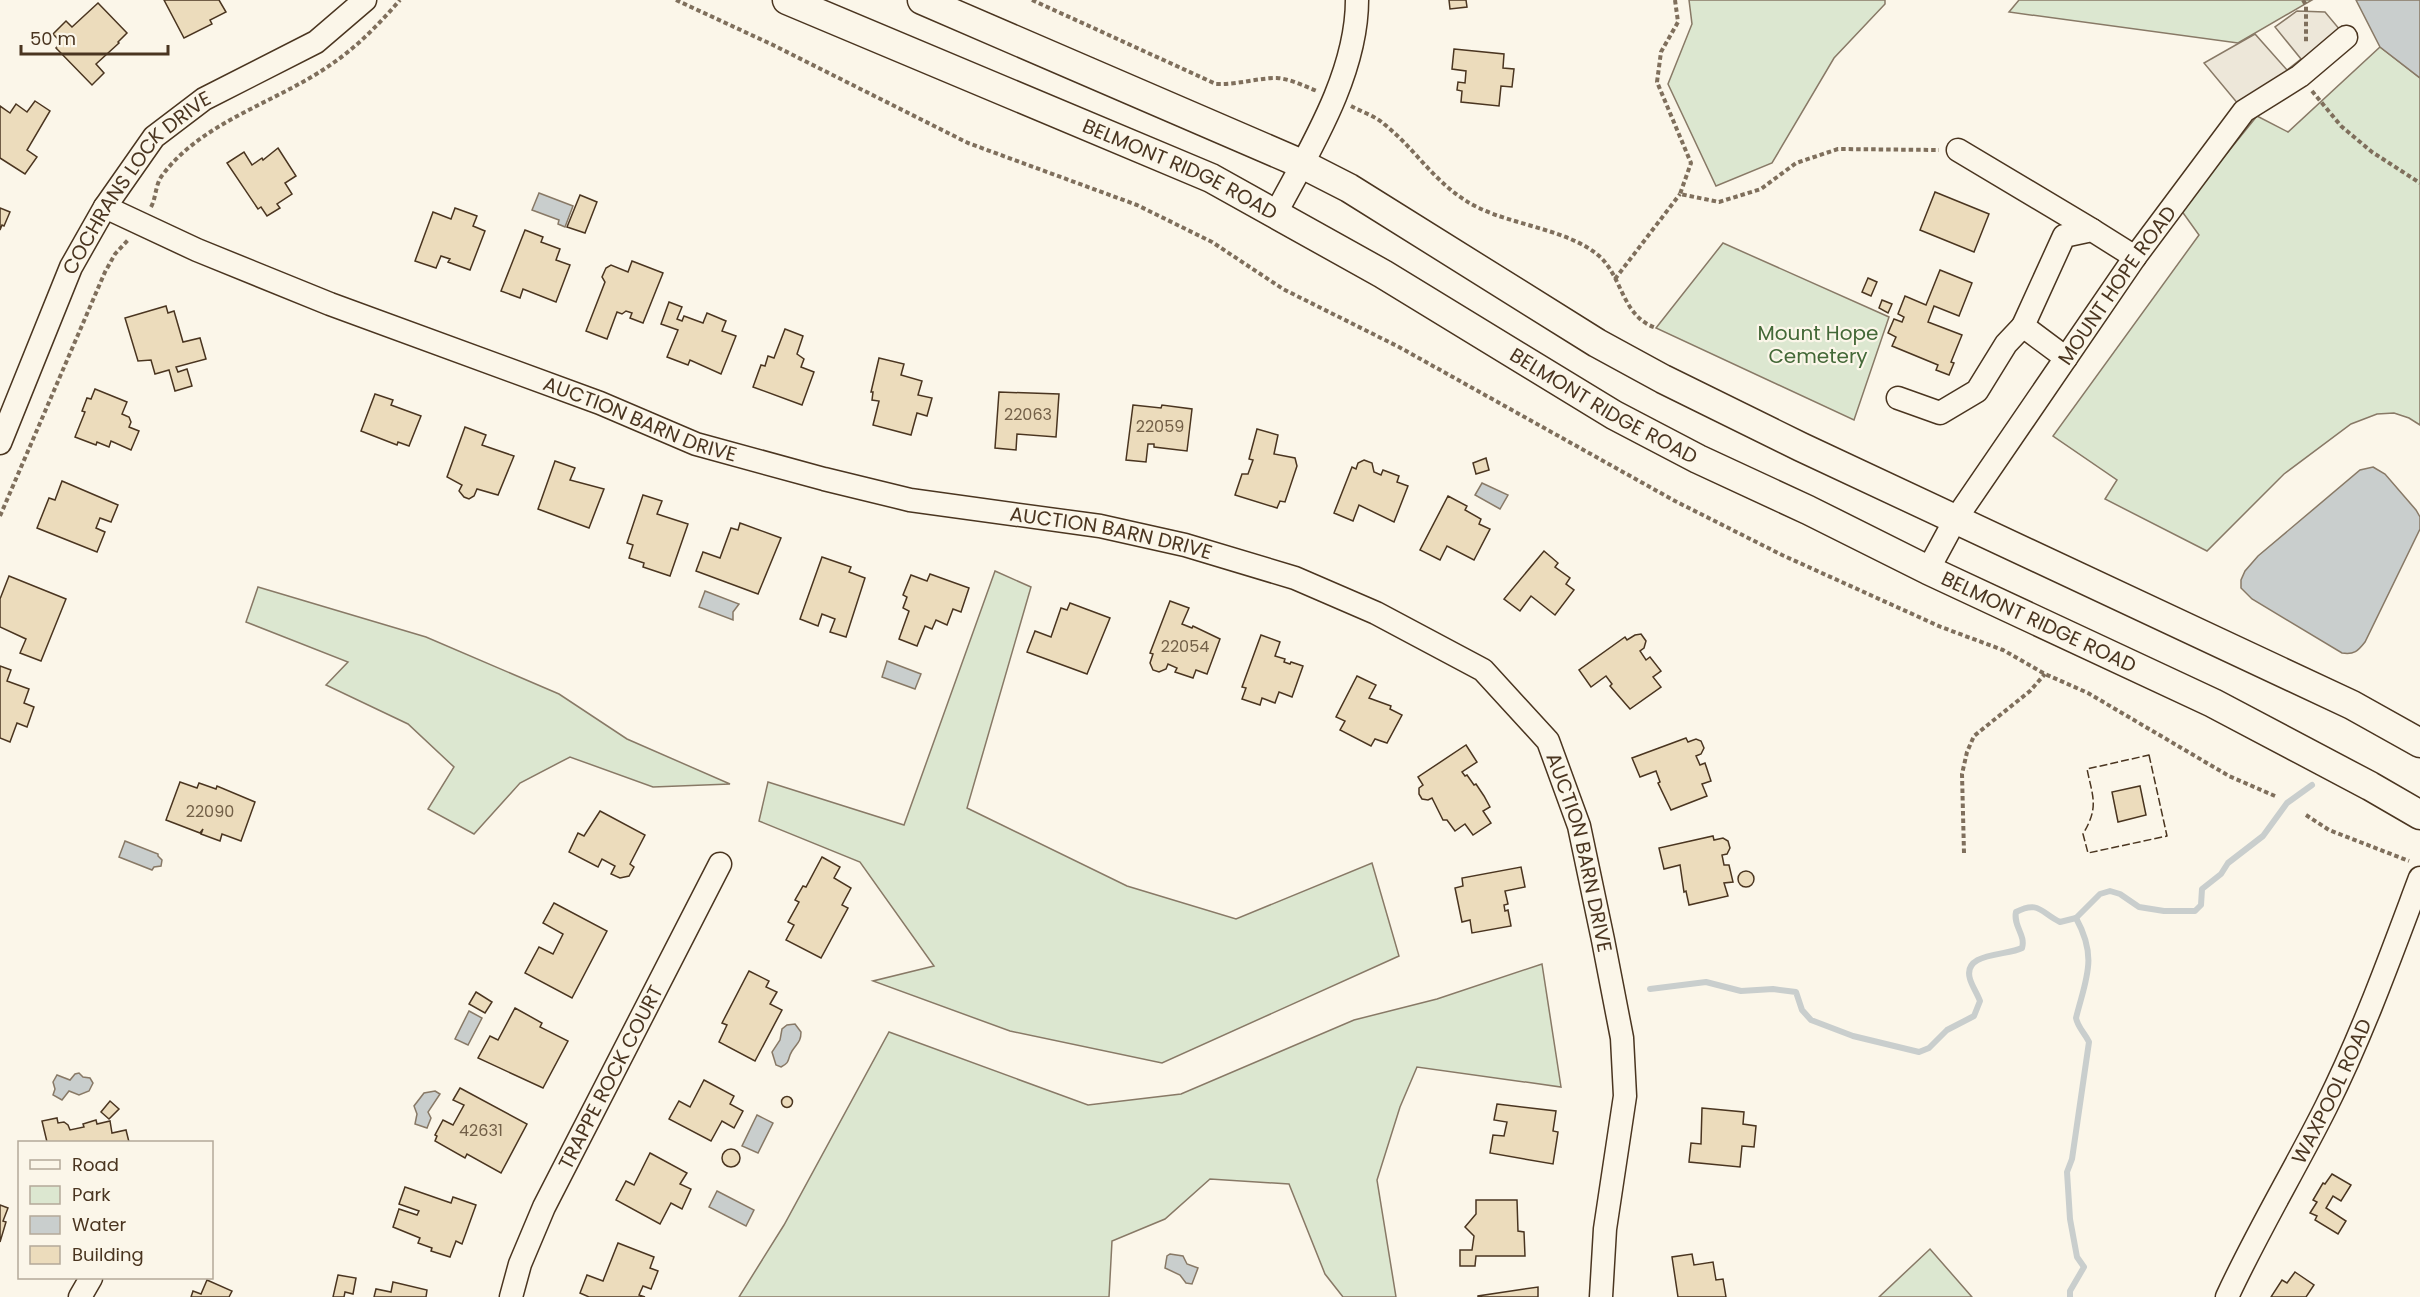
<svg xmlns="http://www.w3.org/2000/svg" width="2420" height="1297" font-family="Poppins,sans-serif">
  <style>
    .green { fill: #dce7d0; stroke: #887966; stroke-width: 1.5 }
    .parking { fill: #ede7d9; stroke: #887966; stroke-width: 1.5 }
    .water { fill: #c9cecd; stroke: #887966; stroke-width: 1.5 }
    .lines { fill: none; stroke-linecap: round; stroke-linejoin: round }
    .stream { stroke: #c9cecd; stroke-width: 6 }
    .building { fill: #ecdcbc; stroke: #4a3520; stroke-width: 1.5 }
    .minor-casing { stroke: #4a3520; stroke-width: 25 }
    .major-casing { stroke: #4a3520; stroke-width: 31 }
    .path { stroke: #7f6f5c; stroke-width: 4; stroke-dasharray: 4.5 3; stroke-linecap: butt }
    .minor { stroke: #fbf6e9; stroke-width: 22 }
    .major { stroke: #fbf6e9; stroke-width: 28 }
    .fence { stroke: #4a3520; stroke-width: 1.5; stroke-dasharray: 8 3; stroke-linecap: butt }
    .labels { text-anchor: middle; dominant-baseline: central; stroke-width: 4.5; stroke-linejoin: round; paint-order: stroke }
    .number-label { font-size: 16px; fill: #725f47 }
    .street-label { font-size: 20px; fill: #4a3520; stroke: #fbf6e9 }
    .park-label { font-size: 20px; fill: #436837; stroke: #fbf6e9 }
  </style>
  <rect width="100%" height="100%" fill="#fbf6e9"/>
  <g class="green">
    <polygon points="1689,0 1885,0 1885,4 1834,58 1772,163 1716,186 1668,84 1692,24"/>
    <polygon points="2019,0 2312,0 2238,43 2009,12"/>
    <polygon points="2380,47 2420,78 2420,425 2409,418 2394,413 2377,414 2351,424 2284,474 2207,551 2105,499 2117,480 2053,436 2199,235 2181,210 2257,116 2288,132"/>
    <polygon points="1723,243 1889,317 1854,420 1656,328"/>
    <polygon points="995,571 1031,587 967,808 1127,886 1236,919 1372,863 1399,956 1162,1063 1010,1031 873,981 934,966 860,862 759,821 768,782 904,825"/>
    <polygon points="258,587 426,637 559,694 627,739 730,784 653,787 570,757 520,783 474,834 428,809 454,767 408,724 326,685 348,662 246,622"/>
    <polygon points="1542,964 1561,1087 1417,1067 1400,1107 1377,1180 1396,1297 1343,1297 1325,1274 1289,1184 1210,1179 1165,1219 1112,1241 1109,1297 739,1297 784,1225 889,1032 1088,1105 1181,1094 1354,1020 1437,999"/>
    <polygon points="1930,1249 1972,1297 1879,1297"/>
  </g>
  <polygon class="parking" points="2297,11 2325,12 2346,37 2244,111 2204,63 2255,34 2287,70 2301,59 2275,27"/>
  <g class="water">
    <polygon points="2356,0 2420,0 2420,78 2380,47"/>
    <polygon points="539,193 573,206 565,227 558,224 559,220 532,210"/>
    <path d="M2373 467 2385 474 2416 510 2420 517V529L2365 642C2358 651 2354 655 2342 653L2252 599 2241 588V580L2245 571 2258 556 2360 470Z"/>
    <polygon points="1482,483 1508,495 1500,509 1475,495"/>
    <polygon points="705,591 739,604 733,612 733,620 699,607"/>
    <polygon points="887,661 921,674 915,689 882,677"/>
    <polygon points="125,841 158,854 158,856 162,860 161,866 154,867 152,870 119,857"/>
    <polygon points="469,1011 482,1018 468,1045 455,1039"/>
    <path d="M795 1024 801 1032C801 1042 797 1043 792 1051 787 1059 791 1062 781 1067L776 1065 772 1052 780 1040 782 1029 787 1025Z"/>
    <polygon points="79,1073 83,1077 90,1078 93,1083 89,1091 79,1095 69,1091 62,1100 53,1095 55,1089 53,1082 57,1075 70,1080 75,1074"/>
    <polygon points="435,1091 440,1094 428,1112 431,1118 427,1128 415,1124 417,1114 414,1106 424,1093"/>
    <polygon points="757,1115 773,1123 758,1153 742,1146"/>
    <polygon points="717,1191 754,1210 746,1226 709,1207"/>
    <polygon points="1170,1254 1183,1256 1187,1264 1198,1268 1192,1284 1186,1283 1180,1275 1165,1268 1167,1256"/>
  </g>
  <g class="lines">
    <g class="stream">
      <path d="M1650 989 1706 982 1741 991 1773 989 1796 992 1802 1010 1811 1020 1853 1036 1919 1052 1929 1048 1947 1030 1974 1016 1980 1001C1977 993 1972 986 1970 979 1962 952 2007 956 2022 948 2026 935 2013 926 2016 912 2039 900 2041 913 2060 922L2076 918 2100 894 2110 891 2120 894 2139 907 2164 911H2195L2201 905 2202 889 2221 874 2228 863 2263 836 2287 803 2312 785"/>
      <path d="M2070 1297V1291L2084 1267 2077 1257 2070 1219 2067 1172 2072 1159 2089 1042C2085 1033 2078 1028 2076 1018 2086 978 2098 958 2076 918"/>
    </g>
  </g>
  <g class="building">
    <polygon points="164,0 219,0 226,12 210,20 212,24 184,38"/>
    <polygon points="1449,0 1466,0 1467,7 1450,9"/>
    <polygon points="98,3 127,33 118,42 119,43 96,64 104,73 92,85 56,48 61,42 53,34 66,21 72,27"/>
    <polygon points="1454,49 1504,54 1503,68 1514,69 1512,87 1501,86 1499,106 1461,102 1462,91 1457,90 1458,82 1465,83 1466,71 1452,69"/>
    <polygon points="35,101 50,111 27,150 37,157 25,174 0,158 0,106 10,113 16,104 27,112"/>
    <polygon points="278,148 296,176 285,183 292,194 277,204 280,208 267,216 261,207 258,209 227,163 244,152 252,165 262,158 263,160"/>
    <polygon points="1935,192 1989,214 1974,252 1920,230"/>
    <polygon points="580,195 597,202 585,233 567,227"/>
    <polygon points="0,208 10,212 4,226 2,225 0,230"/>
    <polygon points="455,208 477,216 473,226 485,231 470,270 448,262 450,259 441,256 436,268 415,261 433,212 451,219"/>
    <polygon points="525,230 543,237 541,242 560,249 556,260 570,265 556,302 523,289 520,298 501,291"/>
    <polygon points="632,261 663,273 643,323 630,318 632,313 626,311 622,314 617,312 607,339 586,331 605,282 602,277 606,268 611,265 628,272"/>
    <polygon points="1940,270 1972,283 1959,316 1934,306 1928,322 1962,335 1951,362 1954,363 1949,375 1936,370 1938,365 1892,346 1896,337 1888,333 1894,319 1902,322 1904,317 1898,314 1905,296 1926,305"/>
    <polygon points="1868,278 1877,282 1871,296 1862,292"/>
    <polygon points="1882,300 1892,304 1888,313 1879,308"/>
    <polygon points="669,302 682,307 677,319 682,321 684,316 703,323 707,313 726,321 722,331 736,336 721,374 690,360 688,365 667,357 678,330 661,324"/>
    <polygon points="166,306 168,313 174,311 183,342 200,338 206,359 176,367 178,372 187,369 192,386 175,391 169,370 155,374 151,360 138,361 125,318"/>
    <polygon points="785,329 803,336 797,354 804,359 801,367 814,372 802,405 753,387 761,365 765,366 768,356 774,358"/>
    <polygon points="879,358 904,364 901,375 922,381 918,395 932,398 927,416 917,413 911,435 873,425 879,401 872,400 873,392 871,392"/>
    <polygon points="95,389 127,402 122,414 129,417 131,422 129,427 139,431 131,450 111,441 109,447 97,442 96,445 75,437 85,412 82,411 87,398 91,399"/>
    <polygon points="999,392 1059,394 1056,437 1017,434 1016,450 995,448"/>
    <polygon points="375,394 393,400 391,405 421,416 409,446 398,442 397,445 361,431"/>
    <polygon points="1133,405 1161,408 1162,405 1192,409 1187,451 1154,447 1154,444 1148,444 1146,462 1126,460"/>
    <polygon points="465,427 486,435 482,445 514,456 498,495 477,489 474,496 469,499 464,497 459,491 462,485 447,477"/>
    <polygon points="1257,429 1278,435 1274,454 1295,458 1297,466 1285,502 1280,501 1277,508 1235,495 1242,474 1248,474 1253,460 1249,459"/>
    <polygon points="1486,458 1489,470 1476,474 1473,463"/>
    <polygon points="1364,460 1372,463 1374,472 1381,475 1383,470 1399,476 1397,482 1408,486 1394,522 1359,505 1353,521 1334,513 1352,467 1356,469 1358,463"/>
    <polygon points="555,461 575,468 570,480 604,489 589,528 538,509"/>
    <polygon points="62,481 118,505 111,522 100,518 96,528 105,532 97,552 37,528 49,498 55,500"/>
    <polygon points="643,495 662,501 657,514 688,524 670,576 643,567 644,563 629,558 633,545 627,543"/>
    <polygon points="1448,496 1467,506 1465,510 1481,519 1479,524 1490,529 1474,560 1447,546 1440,560 1420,550"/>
    <polygon points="740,523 781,538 758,594 696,571 703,552 720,558 731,528 738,530"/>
    <polygon points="1544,551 1558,563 1555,567 1570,578 1566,584 1574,590 1555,615 1531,596 1520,611 1504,599"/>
    <polygon points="822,557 851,567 849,572 865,578 846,637 830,632 835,619 822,614 818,626 800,619"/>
    <polygon points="930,574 969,588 961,612 953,609 947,625 936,620 932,629 925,626 917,646 899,639 909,611 903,608 907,597 903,595 911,575 927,581"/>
    <polygon points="9,576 66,599 41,661 20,653 26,639 0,627 0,599"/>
    <polygon points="1170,601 1189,608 1182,624 1192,628 1193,626 1220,639 1207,674 1196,670 1193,678 1175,672 1177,668 1168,664 1166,669 1159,672 1153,670 1150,663 1153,654 1150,653"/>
    <polygon points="1070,603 1110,618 1087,674 1027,652 1035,631 1051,637 1061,608 1067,610"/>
    <polygon points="1641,634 1646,641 1644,648 1640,651 1646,660 1650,657 1661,671 1653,677 1661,687 1630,709 1610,686 1612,684 1606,676 1591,687 1579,670 1625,637 1627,640 1635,635"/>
    <polygon points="1261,635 1280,642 1275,656 1285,659 1284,662 1290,664 1291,662 1303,666 1292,697 1279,692 1275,703 1262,698 1260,705 1242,699 1246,688 1242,687"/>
    <polygon points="0,666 11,670 7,681 29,689 24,703 34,707 27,727 17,723 10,742 0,738"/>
    <polygon points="1357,676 1376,685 1369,698 1391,706 1390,709 1402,715 1387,743 1375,739 1371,746 1340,730 1345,721 1336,717"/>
    <polygon points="1686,738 1688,742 1696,739 1701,741 1704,748 1701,754 1696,756 1700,765 1705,763 1711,781 1702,784 1707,796 1671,810 1658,783 1660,782 1656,771 1640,777 1632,758"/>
    <polygon points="1466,745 1477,762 1462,772 1465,776 1467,775 1474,785 1476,784 1484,796 1490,807 1483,811 1491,823 1473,835 1465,824 1455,831 1447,820 1443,820 1432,798 1428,800 1422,799 1419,794 1419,788 1423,785 1418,777"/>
    <polygon points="180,782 197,788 199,783 216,789 217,786 255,802 241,841 222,834 220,841 201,834 203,829 200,833 166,820"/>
    <polygon points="2140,786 2146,815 2118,822 2112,792"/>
    <polygon points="600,811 645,835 630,864 634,867 629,876 620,878 611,874 615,866 602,859 598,867 569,852 578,833 584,836"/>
    <polygon points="1713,836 1714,840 1723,838 1728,841 1730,848 1727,854 1722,855 1724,865 1729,865 1733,882 1724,883 1728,896 1689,905 1686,891 1684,892 1680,865 1664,869 1659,848"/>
    <polygon points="822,857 840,867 834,878 851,888 842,905 848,908 821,958 786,940 794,925 788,922 799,902 795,900 803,886 806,887"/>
    <polygon points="1521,867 1525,887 1505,891 1508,904 1504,905 1505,911 1508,910 1511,926 1472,933 1470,920 1462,922 1455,888 1463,886 1462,878"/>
    <circle cx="1746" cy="879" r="8"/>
    <polygon points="554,903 607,931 572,998 525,973 539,947 553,954 563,934 543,923"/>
    <polygon points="749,971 769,981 766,987 777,992 770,1004 782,1010 755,1061 719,1042 727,1025 722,1023"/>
    <polygon points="476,992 492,1002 485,1013 469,1004"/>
    <polygon points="515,1008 542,1023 540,1027 568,1041 543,1088 478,1058 490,1036 498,1040"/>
    <polygon points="704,1080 734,1096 730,1104 743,1111 734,1128 722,1121 711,1141 669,1119 679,1101 690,1107"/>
    <polygon points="460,1088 527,1124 501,1173 467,1154 465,1158 435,1141 437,1136 435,1135 443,1120 453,1125 464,1105 453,1100"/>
    <circle cx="787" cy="1102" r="5.5"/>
    <polygon points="110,1101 119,1109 109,1119 101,1112"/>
    <polygon points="1497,1104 1556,1111 1553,1131 1558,1132 1553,1164 1490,1153 1493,1135 1504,1136 1507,1122 1494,1120"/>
    <polygon points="1702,1108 1744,1112 1743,1124 1756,1126 1754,1147 1742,1146 1740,1167 1689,1162 1691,1143 1701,1144"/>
    <polygon points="57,1118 58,1123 64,1122 68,1125 70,1130 84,1127 83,1124 96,1120 97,1124 110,1121 112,1133 126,1130 129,1142 47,1142 42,1121"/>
    <circle cx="731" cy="1158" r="9"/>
    <polygon points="650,1153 687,1173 680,1184 691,1189 682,1209 671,1203 660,1224 616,1200 626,1181 634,1185"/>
    <polygon points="2332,1174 2351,1185 2341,1201 2333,1196 2326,1208 2346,1221 2338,1234 2315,1220 2317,1216 2310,1213 2317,1202 2313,1200 2323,1183 2325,1184"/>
    <polygon points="405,1187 451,1203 453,1197 476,1205 462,1244 456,1241 450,1257 431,1251 432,1248 418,1243 420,1238 393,1227 399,1209 417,1215 419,1211 399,1204"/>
    <polygon points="1476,1200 1517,1200 1518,1231 1524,1232 1525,1256 1476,1256 1475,1266 1460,1266 1460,1250 1472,1250 1474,1236 1465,1227 1476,1214"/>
    <polygon points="0,1205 8,1208 3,1221 6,1222 0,1242"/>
    <polygon points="618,1243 654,1257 650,1268 658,1271 651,1289 643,1286 639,1295 645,1297 589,1297 580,1293 587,1275 603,1281"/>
    <polygon points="1692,1254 1694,1265 1713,1262 1716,1280 1723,1279 1726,1297 1678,1297 1672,1257"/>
    <polygon points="2295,1272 2314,1285 2306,1297 2271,1297 2282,1280 2287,1283"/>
    <polygon points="338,1275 356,1278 353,1294 345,1292 344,1297 333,1297"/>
    <polygon points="207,1280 232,1291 229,1297 191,1297 193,1291 201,1294"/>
    <polygon points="393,1282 427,1290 426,1297 374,1297 376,1289 391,1292"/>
    <polygon points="1538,1287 1538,1297 1478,1297 1478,1296"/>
  </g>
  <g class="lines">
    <g class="minor-casing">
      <g id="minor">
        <polyline points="1958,150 2092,230"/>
        <path id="s1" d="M105 207 197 250 330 304 600 403 696 444 824 479 910 500 1100 526 1185 545 1295 578 1376 613 1483 670 1548 741 1579 826 1603 940 1622 1038 1625 1096 1605 1229 1601 1297"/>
        <path d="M1276 213C1310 149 1357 74 1357 0"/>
        <polyline points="2066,358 2023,326 2064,236 2092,230 2135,257"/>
        <polyline points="1898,398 1940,413 1977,391 2006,344 2023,326"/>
        <path id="s2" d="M0 443 71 267 105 207 154 137 204 99 316 42 365 0"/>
        <path id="s3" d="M1928 570 1955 520 2135 257 2244 111 2300 76 2346 37"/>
        <polyline points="80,1297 91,1278"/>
        <path id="s4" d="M511 1297 520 1264 544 1207 720 864"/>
        <path id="s5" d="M2227 1297C2257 1232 2294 1171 2326 1107 2363 1033 2391 955 2420 878"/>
      </g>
    </g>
    <g class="major-casing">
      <g id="major">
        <path id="s6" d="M787 0 1211 178 1383 274 1614 415 1698 459 1808 510 1928 570 2213 703 2370 786 2420 815"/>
        <polyline points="922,0 1302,164 1349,188 1597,343 1663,379 1801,447 2352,705 2420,743"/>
      </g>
    </g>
    <g class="path">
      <polyline points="676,0 773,45 968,143 1137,205 1212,242 1283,289 1399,347 1675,501 1782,555 1941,627 2003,650 2045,674 2088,693 2229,776 2275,796"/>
      <path d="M1032 0 1216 84C1237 85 1256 78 1277 78 1291 79 1304 86 1317 91"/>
      <polyline points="1675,0 1678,22 1661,52 1657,82 1691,163 1680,194 1719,202 1761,189 1796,163 1838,149 1939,150"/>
      <polyline points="2303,0 2306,5 2306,43"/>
      <polyline points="2312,91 2341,126 2372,152 2420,183"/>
      <path d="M1351 106C1362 112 1375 116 1384 124 1418 151 1437 188 1479 208 1514 225 1568 230 1598 255 1623 276 1621 316 1656 328"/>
      <path d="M151 207C156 198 155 187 161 177 201 121 279 102 333 63 358 46 380 23 400 0"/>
      <polyline points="1615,279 1680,194"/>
      <polyline points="0,516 105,272 115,254 128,240"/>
      <polyline points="2306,815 2329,830 2409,861"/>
      <polyline points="1964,853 1962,774 1967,752 1974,736 2030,691 2045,674"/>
    </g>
    <use href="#minor" class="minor"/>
    <use href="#major" class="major"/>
    <path class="fence" d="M2149 755 2167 836 2088 853 2083 834C2099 807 2093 798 2087 769Z"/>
  </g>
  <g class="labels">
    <g class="number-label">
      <text x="1028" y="414">22063</text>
      <text x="1160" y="426">22059</text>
      <text x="1185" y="646">22054</text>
      <text x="210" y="811">22090</text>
      <text x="481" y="1130">42631</text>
    </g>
    <g class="street-label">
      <text stroke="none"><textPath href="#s6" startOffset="428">BELMONT RIDGE ROAD</textPath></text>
      <text stroke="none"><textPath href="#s2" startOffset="298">COCHRANS LOCK DRIVE</textPath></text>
      <text stroke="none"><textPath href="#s3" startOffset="342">MOUNT HOPE ROAD</textPath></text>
      <text stroke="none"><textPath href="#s6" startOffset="914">BELMONT RIDGE ROAD</textPath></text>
      <text stroke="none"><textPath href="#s1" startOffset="576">AUCTION BARN DRIVE</textPath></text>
      <text stroke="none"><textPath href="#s1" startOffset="1062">AUCTION BARN DRIVE</textPath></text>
      <text stroke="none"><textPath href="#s6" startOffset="1400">BELMONT RIDGE ROAD</textPath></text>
      <text stroke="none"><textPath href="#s1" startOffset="1674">AUCTION BARN DRIVE</textPath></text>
      <text stroke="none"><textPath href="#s4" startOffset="242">TRAPPE ROCK COURT</textPath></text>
      <text stroke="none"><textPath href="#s5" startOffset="231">WAXPOOL ROAD</textPath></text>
    </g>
    <g class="park-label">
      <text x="1818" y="333">Mount Hope<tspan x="1818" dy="23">Cemetery</tspan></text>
    </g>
  </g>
  <rect x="18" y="1141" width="195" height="138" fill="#fbf6e9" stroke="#b4a999" stroke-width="1.5"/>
  <rect x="30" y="1160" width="30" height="9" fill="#fbf6e9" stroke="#b4a999" stroke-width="1.5"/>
  <text x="72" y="1171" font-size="18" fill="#4a3520">Road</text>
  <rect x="30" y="1186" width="30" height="18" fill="#dce7d0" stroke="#b4a999" stroke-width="1.5"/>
  <text x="72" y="1201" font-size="18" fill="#4a3520">Park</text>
  <rect x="30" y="1216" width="30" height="18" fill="#c9cecd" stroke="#b4a999" stroke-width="1.5"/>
  <text x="72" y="1231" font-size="18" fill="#4a3520">Water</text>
  <rect x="30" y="1246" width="30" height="18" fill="#ecdcbc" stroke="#b4a999" stroke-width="1.5"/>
  <text x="72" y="1261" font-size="18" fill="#4a3520">Building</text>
  <path d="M21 45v9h147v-9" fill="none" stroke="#4a3520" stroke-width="3"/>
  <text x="30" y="45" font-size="18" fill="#4a3520" stroke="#fbf6e9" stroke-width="4.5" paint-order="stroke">50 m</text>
</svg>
